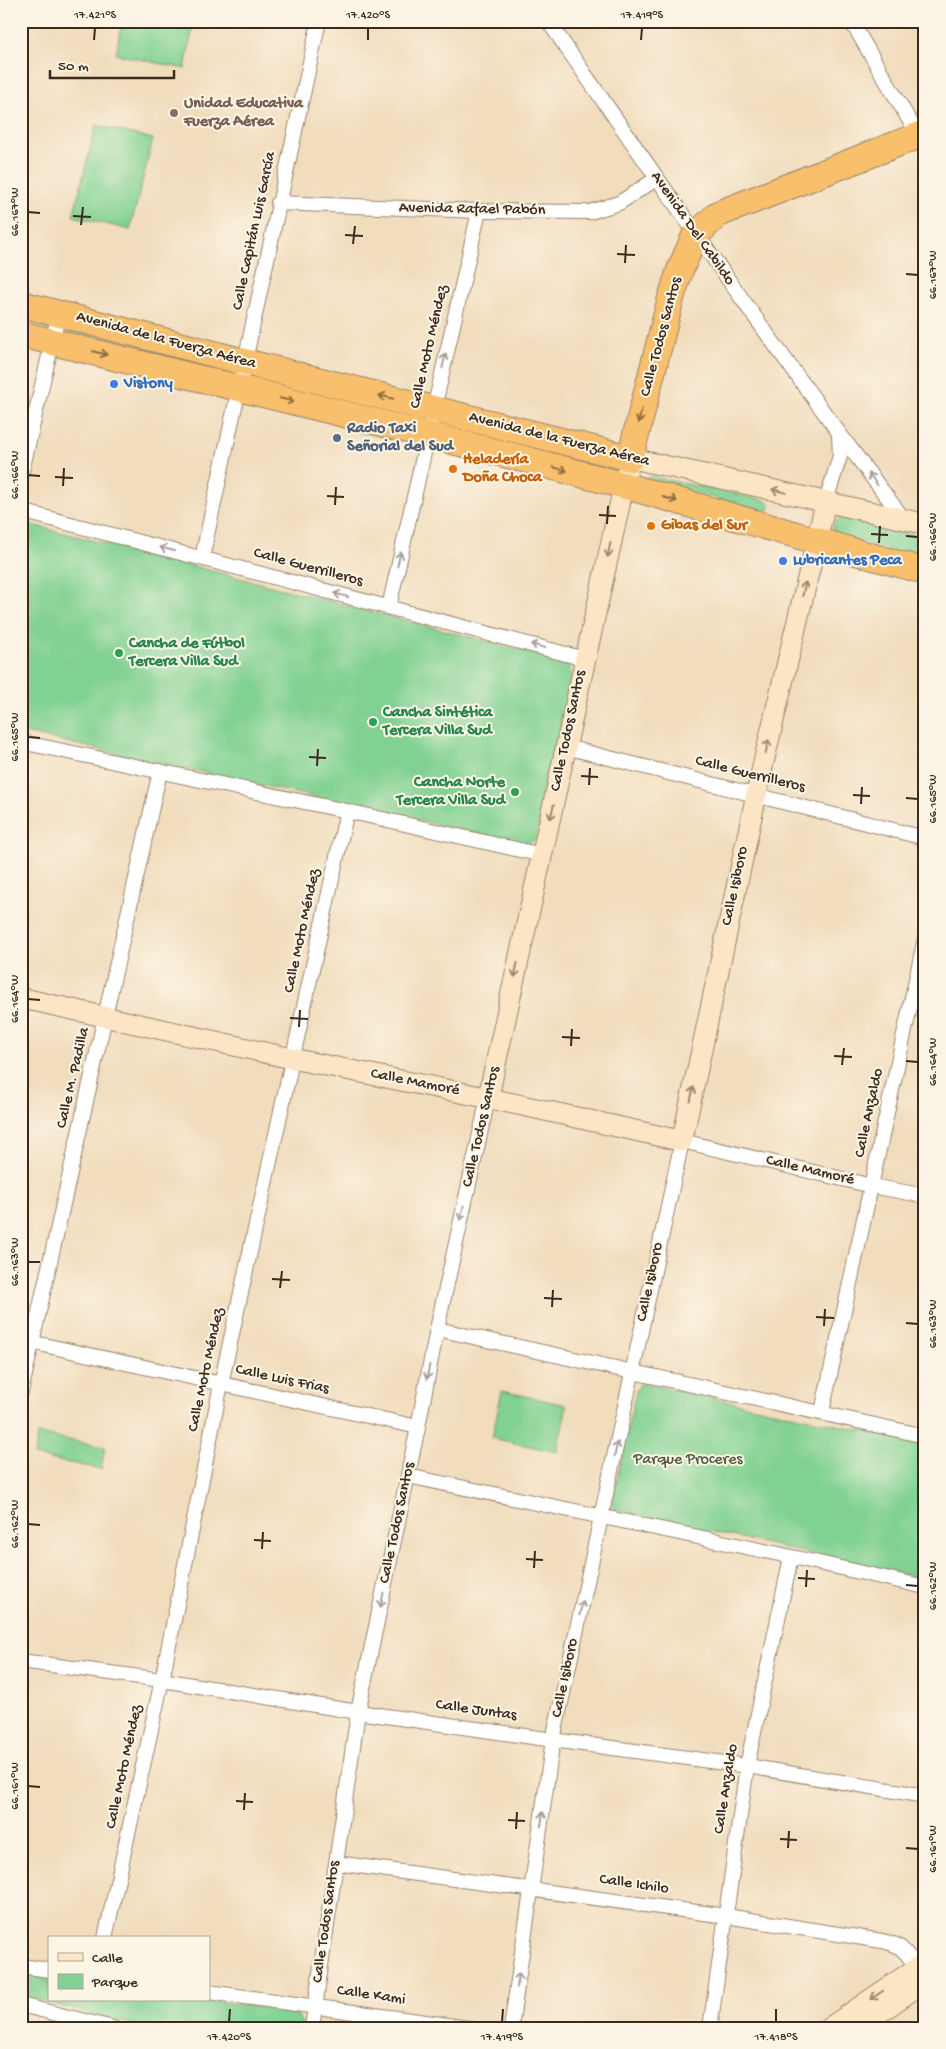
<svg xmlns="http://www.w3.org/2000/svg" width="946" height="2049" font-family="'Gochi Hand',sans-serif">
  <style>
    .green { fill: #81d192; stroke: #5e7e58 }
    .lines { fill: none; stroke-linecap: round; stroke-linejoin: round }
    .street-casing { stroke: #96836d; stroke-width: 16 }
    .secondary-casing { stroke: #96836d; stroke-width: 22 }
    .highway-casing { stroke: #96836d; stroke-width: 28 }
    .street { stroke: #fff; stroke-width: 14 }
    .secondary { stroke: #fce5c4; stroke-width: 20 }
    .highway { stroke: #f8bf6c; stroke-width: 26 }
    .oneway { stroke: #906d41 }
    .oneway2 { stroke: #a79f9a }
    .oneway3 { stroke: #9c8871 }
    .ticks { fill: none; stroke: #3b2a1e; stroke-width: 2 }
    .education-dot { fill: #8d6e63; stroke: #fcf5e5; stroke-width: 2 }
    .shop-dot { fill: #3f7fe0; stroke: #fcf5e5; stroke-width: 2 }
    .service-dot { fill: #5c6f8a; stroke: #fcf5e5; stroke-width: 2 }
    .food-dot { fill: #e8710a; stroke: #fcf5e5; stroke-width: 2 }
    .leisure-dot { fill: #2e9e5b; stroke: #fcf5e5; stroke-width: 2 }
    .labels { text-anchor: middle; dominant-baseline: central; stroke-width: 4; stroke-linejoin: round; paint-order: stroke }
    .education-label { font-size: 16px; font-weight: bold; fill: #785e54; stroke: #fcf5e5; text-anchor: start }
    .street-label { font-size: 16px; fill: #3b2a1e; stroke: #fcf5e5 }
    .shop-label { font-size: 16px; font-weight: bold; fill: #366cbe; stroke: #fcf5e5; text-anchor: start }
    .service-label { font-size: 16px; font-weight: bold; fill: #4e5e75; stroke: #fcf5e5; text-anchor: start }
    .food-label { font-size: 16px; font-weight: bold; fill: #c56008; stroke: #fcf5e5; text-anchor: start }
    .leisure-label { font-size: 16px; font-weight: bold; fill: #27864d; stroke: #fcf5e5; text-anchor: start }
    .park-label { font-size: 16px; fill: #505c41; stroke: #fcf5e5 }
    .neatline { fill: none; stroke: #3b2a1e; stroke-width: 2 }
    .ticks-label { font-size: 12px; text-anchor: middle; fill: #3b2a1e }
  </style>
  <rect width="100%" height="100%" fill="#fcf5e5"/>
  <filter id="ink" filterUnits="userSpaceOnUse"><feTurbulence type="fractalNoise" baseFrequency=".02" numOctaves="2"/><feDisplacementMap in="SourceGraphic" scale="10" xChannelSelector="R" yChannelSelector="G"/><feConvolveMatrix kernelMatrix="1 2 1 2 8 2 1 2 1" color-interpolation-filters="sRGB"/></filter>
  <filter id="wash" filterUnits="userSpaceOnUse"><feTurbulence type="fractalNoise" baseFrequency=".0096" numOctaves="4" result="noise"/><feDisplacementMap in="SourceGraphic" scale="20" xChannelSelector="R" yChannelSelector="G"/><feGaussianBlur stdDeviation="1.12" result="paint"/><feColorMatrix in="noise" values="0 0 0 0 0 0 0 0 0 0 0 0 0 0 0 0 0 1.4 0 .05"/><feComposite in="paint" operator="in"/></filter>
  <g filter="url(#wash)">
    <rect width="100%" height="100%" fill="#f1dcbc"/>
    <g class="green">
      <polygon points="122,21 194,21 185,69 116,54"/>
      <polygon points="96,125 153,139 130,230 73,216"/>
      <polygon points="69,329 231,371 230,373 68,333"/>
      <polygon points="649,476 764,500 769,503 770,508 766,513 647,479"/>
      <path d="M841 518 925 537V561L836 535C830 528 833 521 841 518Z"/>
      <path d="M21 522 560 660C569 665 571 668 572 678L536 839 529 843H521L21 732Z"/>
      <polygon points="644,1383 925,1444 925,1579 614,1510 612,1502 636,1391 640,1384"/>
      <polygon points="502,1391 567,1405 557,1452 492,1438"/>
      <polygon points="38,1434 105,1447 101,1469 34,1456"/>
      <polygon points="21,1973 49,1977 49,2000 209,2000 293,2012 298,2016 304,2028 146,2028 21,1996"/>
    </g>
  </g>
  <g filter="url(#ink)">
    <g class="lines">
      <g class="street-casing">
        <g id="street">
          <path d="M548 21C664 188 779 356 903 518"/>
          <polyline points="851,21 918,135"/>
          <polyline points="278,203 479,211 590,212 619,203 656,179"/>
          <polyline points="21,475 59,313"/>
          <polyline points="826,501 840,456 839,435"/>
          <polyline points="21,511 585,659"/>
          <polyline points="202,558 319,21"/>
          <polyline points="389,607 479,211"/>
          <polyline points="21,742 347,811 542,855"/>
          <polyline points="566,747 925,838"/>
          <polyline points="437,1329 925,1436"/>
          <polyline points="21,1340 418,1427"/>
          <polyline points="21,1392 160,771"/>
          <polyline points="822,1412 925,938"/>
          <polyline points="408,1476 779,1554 925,1587"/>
          <polyline points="21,1661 162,1680 358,1712 553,1740 747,1766 925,1796"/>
          <path d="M336 1863 726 1916 882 1941C890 1943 898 1944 904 1951 912 1959 912 1966 925 1969"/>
          <polyline points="105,1938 162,1680 221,1384 347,811"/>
          <polyline points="21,1966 49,1970"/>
          <polyline points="209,1992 469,2028"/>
          <polyline points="21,2005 113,2028"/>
          <polyline points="312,2028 358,1712 418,1427 437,1329 488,1098"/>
          <polyline points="511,2028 553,1740 682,1141 872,1186 925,1196"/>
          <polyline points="710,2028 747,1766 791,1557"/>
        </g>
      </g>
      <g class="secondary-casing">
        <g id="secondary">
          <polyline points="21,998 294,1059 488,1098 682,1141 761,773 826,501"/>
          <polyline points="488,1098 630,458 925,524"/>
          <polyline points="829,2028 925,1962"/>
          <polyline points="858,2028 925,1981"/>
        </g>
      </g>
      <g class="highway-casing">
        <g id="highway">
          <polyline points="21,304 245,362 630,458 671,298 680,270 695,236 718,214 925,133"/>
          <path d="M21 334C221 385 423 431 622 485 723 513 823 544 925 571"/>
        </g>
      </g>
      <use href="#street" class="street"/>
      <use href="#secondary" class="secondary"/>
      <use href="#highway" class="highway"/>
    </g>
    <defs><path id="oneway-shaft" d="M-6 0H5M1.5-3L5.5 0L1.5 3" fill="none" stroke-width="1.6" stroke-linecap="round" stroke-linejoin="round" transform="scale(1.25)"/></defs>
    <g class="oneway">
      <use href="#oneway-shaft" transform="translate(100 353) rotate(14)"/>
      <use href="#oneway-shaft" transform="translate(386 397) rotate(-166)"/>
      <use href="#oneway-shaft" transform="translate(287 400) rotate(14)"/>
      <use href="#oneway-shaft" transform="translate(640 416) rotate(104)"/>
      <use href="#oneway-shaft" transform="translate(560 469) rotate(15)"/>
      <use href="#oneway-shaft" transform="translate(670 499) rotate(16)"/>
    </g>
    <g class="oneway2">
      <use href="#oneway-shaft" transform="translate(444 361) rotate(-77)"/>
      <use href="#oneway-shaft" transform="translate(873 479) rotate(-127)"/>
      <use href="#oneway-shaft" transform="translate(167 549) rotate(-165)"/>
      <use href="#oneway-shaft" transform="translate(399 559) rotate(-77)"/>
      <use href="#oneway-shaft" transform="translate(341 595) rotate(-165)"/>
      <use href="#oneway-shaft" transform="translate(538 646) rotate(-165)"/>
      <use href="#oneway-shaft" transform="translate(462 1213) rotate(103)"/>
      <use href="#oneway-shaft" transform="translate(428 1372) rotate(101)"/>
      <use href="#oneway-shaft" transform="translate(616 1449) rotate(-78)"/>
      <use href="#oneway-shaft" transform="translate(382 1600) rotate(102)"/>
      <use href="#oneway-shaft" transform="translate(581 1608) rotate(-78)"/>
      <use href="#oneway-shaft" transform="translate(542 1819) rotate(-82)"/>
      <use href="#oneway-shaft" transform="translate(518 1980) rotate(-82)"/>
    </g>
    <g class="oneway3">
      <use href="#oneway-shaft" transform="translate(779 491) rotate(-167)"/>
      <use href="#oneway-shaft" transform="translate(609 550) rotate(102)"/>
      <use href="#oneway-shaft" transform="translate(804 589) rotate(-77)"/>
      <use href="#oneway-shaft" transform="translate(767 747) rotate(-77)"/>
      <use href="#oneway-shaft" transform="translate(552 812) rotate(103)"/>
      <use href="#oneway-shaft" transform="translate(516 970) rotate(102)"/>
      <use href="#oneway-shaft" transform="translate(692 1094) rotate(-78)"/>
      <use href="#oneway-shaft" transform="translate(877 1995) rotate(145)"/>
    </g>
  </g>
  <path class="ticks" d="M94 40 95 28M368 40V28M641 40 642 28M28 212 40 213M73 216 91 217M81 225 83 207M345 235 363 236M353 244 355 226M617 254 635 255M625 263 626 245M906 274 918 275M28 475 40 476M55 477 73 478M63 486 64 468M327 496 344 497M335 505 336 487M599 515 616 516M607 524 608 506M871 534 888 535M906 536 918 537M879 543 880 526M28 737 40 738M309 757 326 758M317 766 318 749M581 776 598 777M589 785 590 768M853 795 870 796M906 798 918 799M861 804 862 787M28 999 40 1000M290 1018 308 1019M299 1027 300 1010M562 1037 580 1038M571 1046 572 1029M834 1056 852 1057M906 1061 918 1062M842 1065 844 1048M28 1262H40M272 1279 290 1280M280 1288 282 1271M544 1298 562 1299M552 1307 553 1290M816 1317 834 1318M906 1323 918 1324M824 1326 825 1309M28 1524 40 1525M254 1540 271 1541M262 1549 263 1532M526 1559 543 1560M534 1568 535 1551M798 1578 815 1579M906 1585 918 1586M806 1587 807 1570M28 1786 40 1787M236 1801 253 1802M244 1810 245 1793M508 1820 525 1821M516 1829 517 1812M780 1839 797 1840M788 1848 789 1831M906 1848 918 1849M229 2022 230 2009M502 2022 503 2009M776 2022V2009"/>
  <circle class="education-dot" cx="174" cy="113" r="5"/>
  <g class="shop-dot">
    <circle cx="114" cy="384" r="5"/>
    <circle cx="783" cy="561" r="5"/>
  </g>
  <circle class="service-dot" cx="337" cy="438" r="5"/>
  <g class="food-dot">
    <circle cx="453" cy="469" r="5"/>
    <circle cx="651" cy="526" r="5"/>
  </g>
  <g class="leisure-dot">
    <circle cx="119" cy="653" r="5"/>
    <circle cx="373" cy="722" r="5"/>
    <circle cx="515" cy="792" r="5"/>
  </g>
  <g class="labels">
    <g class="education-label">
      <text x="184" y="104">Unidad Educativa<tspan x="184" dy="18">Fuerza Aérea</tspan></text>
    </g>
    <g class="street-label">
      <text transform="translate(472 210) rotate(1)">Avenida Rafael Pabón</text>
      <text transform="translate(692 229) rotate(55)">Avenida Del Cabildo</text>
      <text transform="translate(255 231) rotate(-78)">Calle Capitán Luis García</text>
      <text transform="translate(662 337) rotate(-75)">Calle Todos Santos</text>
      <text transform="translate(166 341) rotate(15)">Avenida de la Fuerza Aérea</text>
      <text transform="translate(430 347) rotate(-77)">Calle Moto Méndez</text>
      <text transform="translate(559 440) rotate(14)">Avenida de la Fuerza Aérea</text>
      <text transform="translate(308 568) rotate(15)">Calle Guerrilleros</text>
      <text transform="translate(569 731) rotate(-78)">Calle Todos Santos</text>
      <text transform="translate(750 775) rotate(14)">Calle Guerrilleros</text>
      <text transform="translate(736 886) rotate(-78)">Calle Isiboro</text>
      <text transform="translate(303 931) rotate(-78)">Calle Moto Méndez</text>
      <text transform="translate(74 1078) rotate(-77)">Calle M. Padilla</text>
      <text transform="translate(415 1083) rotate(11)">Calle Mamoré</text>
      <text transform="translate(870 1113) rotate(-78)">Calle Anzaldo</text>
      <text transform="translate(482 1127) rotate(-77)">Calle Todos Santos</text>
      <text transform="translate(810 1171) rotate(13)">Calle Mamoré</text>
      <text transform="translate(651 1282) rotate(-78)">Calle Isiboro</text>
      <text transform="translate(207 1370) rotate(-78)">Calle Moto Méndez</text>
      <text transform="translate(282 1380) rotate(12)">Calle Luis Frias</text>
      <text transform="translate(398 1523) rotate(-78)">Calle Todos Santos</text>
      <text transform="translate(566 1678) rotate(-78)">Calle Isiboro</text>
      <text transform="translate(476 1711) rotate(8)">Calle Juntas</text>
      <text transform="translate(125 1767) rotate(-78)">Calle Moto Méndez</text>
      <text transform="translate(727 1789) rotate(-81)">Calle Anzaldo</text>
      <text transform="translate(634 1885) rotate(8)">Calle Ichilo</text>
      <text transform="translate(327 1922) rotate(-82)">Calle Todos Santos</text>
      <text transform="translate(371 1996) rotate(8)">Calle Kami</text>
    </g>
    <g class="shop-label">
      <text x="124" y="384">Vistony</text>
      <text x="793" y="561">Lubricantes Peca</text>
    </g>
    <g class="service-label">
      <text x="347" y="429">Radio Taxi<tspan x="347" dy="18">Señorial del Sud</tspan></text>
    </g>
    <g class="food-label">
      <text x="463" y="460">Heladería<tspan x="463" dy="18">Doña Choca</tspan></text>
      <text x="661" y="526">Gibas del Sur</text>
    </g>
    <g class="leisure-label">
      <text x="129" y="644">Cancha de Fútbol<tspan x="129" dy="18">Tercera Villa Sud</tspan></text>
      <text x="383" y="713">Cancha Sintética<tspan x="383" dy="18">Tercera Villa Sud</tspan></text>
      <text x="505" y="783" text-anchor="end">Cancha Norte<tspan x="505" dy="18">Tercera Villa Sud</tspan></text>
    </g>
    <g class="park-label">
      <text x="688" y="1460">Parque Proceres</text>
    </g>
  </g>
  <rect width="946" height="2049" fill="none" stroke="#fcf5e5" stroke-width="55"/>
  <rect x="48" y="1936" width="162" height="65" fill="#fcf5e5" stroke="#afa495"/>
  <rect x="58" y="1953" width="25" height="8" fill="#fce5c4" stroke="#afa495"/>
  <text x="92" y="1962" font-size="15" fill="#3b2a1e">Calle</text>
  <rect x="58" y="1974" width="25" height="15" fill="#81d192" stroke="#afa495"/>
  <text x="92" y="1986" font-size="15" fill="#3b2a1e">Parque</text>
  <path d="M50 70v8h124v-8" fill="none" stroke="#3b2a1e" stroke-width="2.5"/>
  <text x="58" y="70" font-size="15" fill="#3b2a1e" stroke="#fcf5e5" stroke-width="4" paint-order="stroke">50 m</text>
  <rect x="28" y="28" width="890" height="1994" class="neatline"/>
  <g class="ticks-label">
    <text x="95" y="18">17.421°S</text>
    <text x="368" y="18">17.420°S</text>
    <text x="642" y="18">17.419°S</text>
    <text transform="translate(14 212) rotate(-90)" y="4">66.167°W</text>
    <text transform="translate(932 275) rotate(-90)" y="4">66.167°W</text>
    <text transform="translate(14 475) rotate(-90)" y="4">66.166°W</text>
    <text transform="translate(932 537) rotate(-90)" y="4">66.166°W</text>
    <text transform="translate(14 737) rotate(-90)" y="4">66.165°W</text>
    <text transform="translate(932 799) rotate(-90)" y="4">66.165°W</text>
    <text transform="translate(14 999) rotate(-90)" y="4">66.164°W</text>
    <text transform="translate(932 1062) rotate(-90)" y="4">66.164°W</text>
    <text transform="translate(14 1262) rotate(-90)" y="4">66.163°W</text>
    <text transform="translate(932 1324) rotate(-90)" y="4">66.163°W</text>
    <text transform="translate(14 1524) rotate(-90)" y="4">66.162°W</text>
    <text transform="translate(932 1586) rotate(-90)" y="4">66.162°W</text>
    <text transform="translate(14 1786) rotate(-90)" y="4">66.161°W</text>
    <text transform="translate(932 1849) rotate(-90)" y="4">66.161°W</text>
    <text x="229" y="2040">17.420°S</text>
    <text x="502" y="2040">17.419°S</text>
    <text x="776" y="2040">17.418°S</text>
  </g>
</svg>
